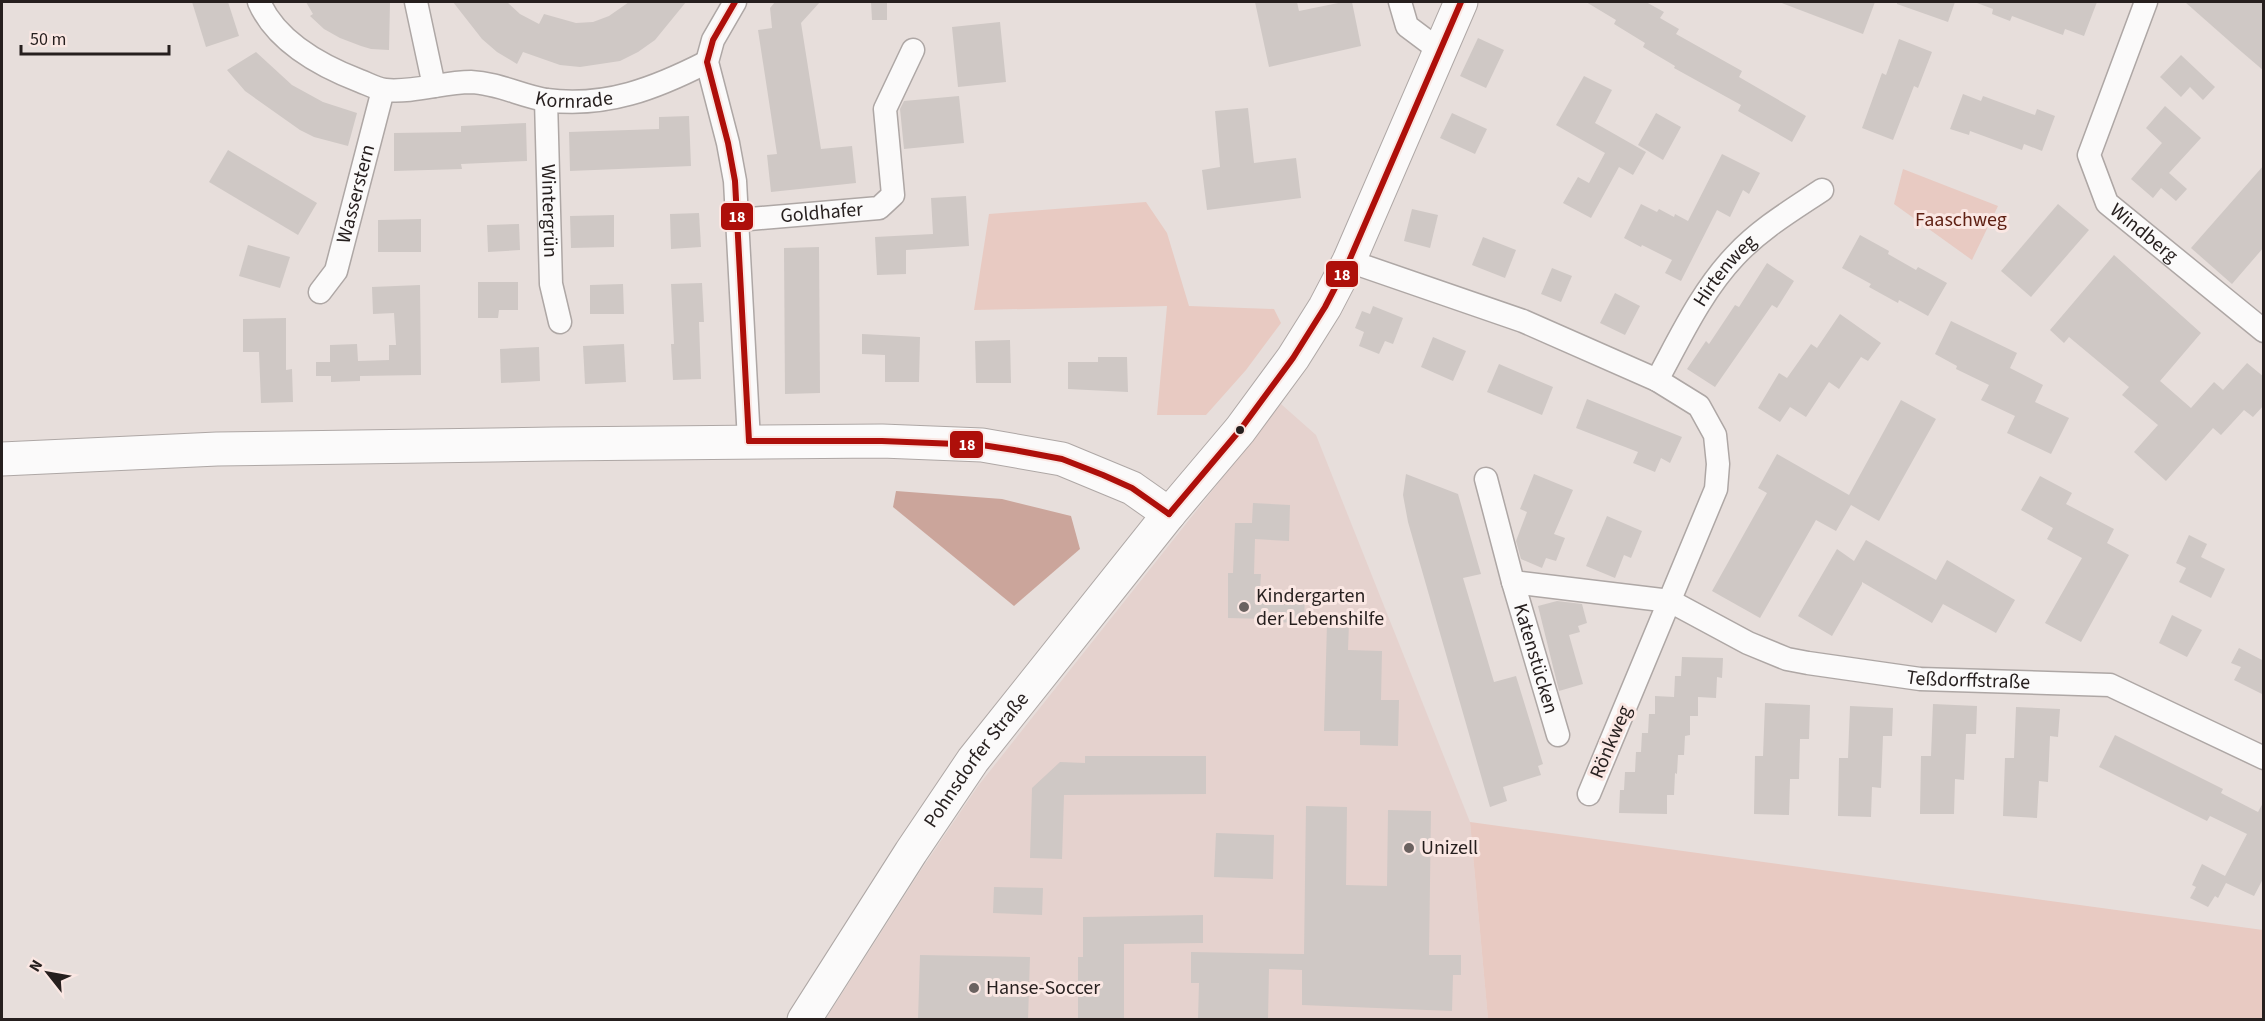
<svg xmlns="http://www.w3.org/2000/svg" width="2265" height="1021" font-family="'Source Sans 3',sans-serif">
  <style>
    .built { fill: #e5d2ce }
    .green { fill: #e8cac2 }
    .water { fill: #cba59b }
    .building { fill: #cfc8c5 }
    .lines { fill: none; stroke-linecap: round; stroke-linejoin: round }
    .street-casing { stroke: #aea7a5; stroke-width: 25 }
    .secondary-casing { stroke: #aea7a5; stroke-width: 35 }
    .street { stroke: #fbfafa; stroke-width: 22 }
    .secondary { stroke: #fbfafa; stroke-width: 33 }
    .bus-1-casing { stroke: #fae7e3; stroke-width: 10 }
    .bus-1 { stroke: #ae0f0a; stroke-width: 6 }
    .bus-dot { fill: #261f1e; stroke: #fae7e3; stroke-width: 2 }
    .poi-dot { fill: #6a6260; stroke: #fae7e3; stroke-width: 2 }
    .labels { text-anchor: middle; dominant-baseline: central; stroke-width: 6; stroke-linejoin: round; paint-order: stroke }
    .street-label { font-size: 20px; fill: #261f1e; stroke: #fae7e3 }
    .park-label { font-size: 20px; fill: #5f2013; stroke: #fae7e3 }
    .poi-label { font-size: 20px; fill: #261f1e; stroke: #fae7e3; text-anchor: start }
    .line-badge { stroke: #fae7e3; stroke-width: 2 }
    .badge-label { font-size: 16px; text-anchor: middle; font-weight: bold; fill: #fff }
  </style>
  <rect width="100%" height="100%" fill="#e7dedb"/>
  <polygon class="built" points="1281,404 1316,435 1470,822 1488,1019 825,1020 921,870 978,786"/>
  <g class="green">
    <polygon points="1903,169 1998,206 1972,260 1894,204"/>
    <polygon points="1146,202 1167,233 1189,306 1274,309 1281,323 1246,370 1206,415 1157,415 1167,306 974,310 989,214"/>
    <polygon points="1470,822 2263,930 2263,1019 1488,1019"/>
  </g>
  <polygon class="water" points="896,491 1002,499 1071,516 1080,549 1014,606 893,507"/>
  <g class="building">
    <polygon points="192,2 228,2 239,36 206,47"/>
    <polygon points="306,2 390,2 389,50 371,49 361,46 340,38 324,29 310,16 313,14"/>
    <polygon points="453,2 507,2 520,14 539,24 544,14 576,23 593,22 609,16 629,2 686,2 655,40 638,52 620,61 580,67 560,65 523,52 517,64 497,52 482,39"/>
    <polygon points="775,2 820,2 801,23 821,149 852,146 856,183 771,192 767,155 777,154 758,30 772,28 770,8"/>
    <polygon points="871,2 887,2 887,20 872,20"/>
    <polygon points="1255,2 1297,2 1299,11 1343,2 1352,2 1361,46 1269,67"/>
    <polygon points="1586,2 1646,2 1664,12 1660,18 1679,29 1676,34 1742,71 1739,77 1806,116 1792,142 1738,111 1741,105 1674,68 1675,66 1643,47 1645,43 1614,24 1616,20"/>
    <polygon points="1779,2 1875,2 1863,34"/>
    <polygon points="1897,2 1955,2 1948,22 1897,4"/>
    <polygon points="1977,2 2097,2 2084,36 2065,29 2063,35 2012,16 2010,21 1992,14 1993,9 1977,3"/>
    <polygon points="2185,2 2264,2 2264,71 2236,47"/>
    <polygon points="1000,22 1006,82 958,87 952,27"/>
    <polygon points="1478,38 1504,50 1486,88 1460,76"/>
    <polygon points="1899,39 1932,52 1918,88 1914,86 1893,140 1862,128 1882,73 1886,75"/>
    <polygon points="256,52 292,85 323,102 357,113 348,146 314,137 300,130 245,91 227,70"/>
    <polygon points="2181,55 2215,87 2203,100 2190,87 2181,97 2160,77"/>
    <polygon points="1584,76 1612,90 1595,123 1646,152 1633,175 1619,167 1591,218 1563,203 1578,177 1589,183 1605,153 1556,125"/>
    <polygon points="1963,94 1981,101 1983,96 2035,115 2037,109 2055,116 2042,151 2024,144 2022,150 1970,131 1969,135 1950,129"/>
    <polygon points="959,96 964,143 904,149 900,109 904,101"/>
    <polygon points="2165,106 2201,138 2169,173 2187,189 2176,201 2161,188 2153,198 2131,179 2162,143 2146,128"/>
    <polygon points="1248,108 1254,163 1296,158 1301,198 1207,210 1202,170 1220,167 1215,111"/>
    <polygon points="1452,113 1487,129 1475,154 1440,138"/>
    <polygon points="1656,113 1681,127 1663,160 1638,145"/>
    <polygon points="689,116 691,166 570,171 569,132 659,129 659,117"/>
    <polygon points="526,123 527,161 461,164 462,169 394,171 394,133 461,132 461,126"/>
    <polygon points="228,150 317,203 298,235 209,182"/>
    <polygon points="1722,154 1760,173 1749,194 1743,190 1730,217 1717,210 1681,281 1665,273 1672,260 1642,245 1641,247 1624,238 1641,204 1657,212 1659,209 1674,217 1675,214 1688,221"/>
    <polygon points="2264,165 2264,247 2232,284 2191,248"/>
    <polygon points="966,196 969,246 906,250 906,274 877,275 875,237 933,234 931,198"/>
    <polygon points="2058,204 2089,230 2031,297 2001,271"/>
    <polygon points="1412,209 1438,215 1430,248 1404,241"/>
    <polygon points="699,213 701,247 671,249 670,214"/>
    <polygon points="614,215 614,247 571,248 570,216"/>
    <polygon points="421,219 421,252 378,252 378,220"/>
    <polygon points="519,224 520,250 488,252 487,225"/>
    <polygon points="1860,235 1889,251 1888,254 1916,270 1918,267 1947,283 1928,316 1899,300 1898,303 1869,287 1871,284 1842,268"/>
    <polygon points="1483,237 1516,250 1505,278 1472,265"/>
    <polygon points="248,245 290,257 280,288 239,276"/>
    <polygon points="819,247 820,393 785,394 784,248"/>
    <polygon points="2114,255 2201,333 2160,381 2191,408 2214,382 2223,390 2247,363 2264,377 2264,405 2253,417 2244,410 2221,435 2213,428 2166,481 2134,452 2158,425 2122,395 2129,387 2069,337 2064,343 2050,330"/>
    <polygon points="1767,263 1794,281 1777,308 1772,305 1715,387 1687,369 1706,341 1709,344 1735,305 1739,307"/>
    <polygon points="1552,268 1572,276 1561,302 1541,294"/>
    <polygon points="478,282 518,282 518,310 499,310 498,318 478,318"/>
    <polygon points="702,283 704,322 699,322 701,379 673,380 671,344 674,344 671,284"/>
    <polygon points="623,284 624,314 590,314 590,285"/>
    <polygon points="420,285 421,375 360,376 360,381 331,382 331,376 316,376 316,362 330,362 330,345 357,344 358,361 389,360 389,345 396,345 394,313 373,314 372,287"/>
    <polygon points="1615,293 1640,306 1625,335 1600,323"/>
    <polygon points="1373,306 1403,318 1393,344 1385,341 1379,354 1359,346 1364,332 1355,328 1362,311 1370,314"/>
    <polygon points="1840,314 1881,343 1868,361 1861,357 1839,389 1829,382 1806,417 1790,407 1780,422 1758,408 1779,373 1787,378 1811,344 1817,348"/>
    <polygon points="286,318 286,370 292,369 293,402 261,403 259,352 243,352 243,319"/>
    <polygon points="1951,321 2017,353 2010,368 2043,385 2035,402 2069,418 2051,454 2007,433 2015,416 1981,400 1989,385 1956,369 1957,366 1935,354"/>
    <polygon points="862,334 920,337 919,382 885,382 885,355 862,354"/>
    <polygon points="1433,337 1466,351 1453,381 1421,367"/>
    <polygon points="1010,340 1011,383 976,383 975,341"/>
    <polygon points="624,344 626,382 585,384 583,346"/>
    <polygon points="539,347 540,381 501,383 500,349"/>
    <polygon points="1098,357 1127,357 1128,392 1068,389 1068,362 1098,362"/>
    <polygon points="1499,364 1553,387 1542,415 1487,392"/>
    <polygon points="1587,399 1682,437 1670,463 1661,458 1655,472 1633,463 1638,452 1576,428"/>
    <polygon points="1901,400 1936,419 1879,521 1851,505 1836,531 1816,520 1760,618 1712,591 1767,493 1758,488 1777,454 1849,495"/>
    <polygon points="1406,474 1458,494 1481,574 1463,578 1494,682 1516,676 1543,764 1538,766 1541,775 1503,787 1507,801 1490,807 1408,522 1403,495"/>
    <polygon points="1534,474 1573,490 1554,534 1565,538 1556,561 1546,558 1542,568 1521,559 1516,541 1527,512 1520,509"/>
    <polygon points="2040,476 2072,493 2066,504 2114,529 2107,543 2129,555 2081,642 2045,623 2082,558 2047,539 2053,528 2021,510"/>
    <polygon points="1253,503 1290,505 1289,541 1255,539 1254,574 1261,574 1260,590 1305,592 1304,623 1267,622 1268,619 1228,618 1228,573 1233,573 1235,523 1252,523"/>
    <polygon points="1607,516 1642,531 1631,558 1624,555 1615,578 1586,566"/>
    <polygon points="2189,535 2207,544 2201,557 2225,569 2211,598 2179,582 2186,568 2176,563"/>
    <polygon points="1866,540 1936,580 1947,560 2015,600 1996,633 1943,604 1932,623 1862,582 1862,584 1832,636 1798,616 1837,549 1854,561"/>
    <polygon points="1557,601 1582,604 1587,623 1578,626 1580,632 1569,635 1583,684 1559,691 1538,606"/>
    <polygon points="2172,615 2202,630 2187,657 2159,643"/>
    <polygon points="1327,623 1349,623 1348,650 1382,651 1381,700 1399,700 1398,746 1360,745 1360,731 1324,731"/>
    <polygon points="2239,648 2264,661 2264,695 2234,680 2241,667 2231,663"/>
    <polygon points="1682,657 1723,658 1722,678 1717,677 1716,698 1698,697 1698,716 1690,716 1690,735 1685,736 1684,755 1678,755 1677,774 1675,773 1674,795 1667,795 1667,814 1619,813 1620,790 1624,790 1625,772 1635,772 1636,752 1641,752 1642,733 1648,733 1649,714 1655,714 1655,696 1674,697 1675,676 1681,676"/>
    <polygon points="1765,703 1810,705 1809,739 1800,739 1799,779 1790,779 1789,815 1754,814 1755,756 1763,756"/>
    <polygon points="1933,704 1977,706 1976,734 1966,734 1964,780 1955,779 1954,814 1920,814 1921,756 1931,756"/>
    <polygon points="1850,706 1893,708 1892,736 1883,736 1881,788 1872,787 1871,817 1838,816 1839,758 1848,758"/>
    <polygon points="2016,707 2060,709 2058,737 2050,736 2048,782 2039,781 2037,818 2003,816 2005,758 2014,758"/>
    <polygon points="2115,735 2223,789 2221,793 2258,812 2264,801 2264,877 2254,896 2226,883 2218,898 2215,896 2208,907 2190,898 2196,887 2192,885 2202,864 2225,876 2247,834 2210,816 2207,821 2099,767"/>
    <polygon points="1085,756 1206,756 1206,794 1064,795 1062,859 1030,858 1032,788 1060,762 1085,763"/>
    <polygon points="1306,806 1347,807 1346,885 1387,886 1388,810 1431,811 1429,955 1461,955 1461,975 1453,975 1452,1011 1302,1005 1302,970 1269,969 1268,1020 1198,1020 1199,983 1191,983 1191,952 1304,954"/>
    <polygon points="1216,833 1274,835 1273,879 1214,877"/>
    <polygon points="994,887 1043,888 1042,915 993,913"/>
    <polygon points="1203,915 1203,943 1124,944 1124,1020 1078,1020 1078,957 1083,957 1083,917"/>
    <polygon points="920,955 1030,957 1028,1020 918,1020"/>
  </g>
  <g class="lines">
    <g class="street-casing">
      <g id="street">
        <path id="s1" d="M259 2C276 41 321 66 360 81 368 84 377 89 385 90 414 93 443 82 471 82 498 83 521 96 546 100 606 108 656 88 707 62"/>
        <polyline points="416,2 434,86"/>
        <polyline points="735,2 713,40 707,62 728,143 735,181 749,441"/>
        <polyline points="1400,2 1407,26 1439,50"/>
        <path id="s2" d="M2146 2 2089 155 2107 203 2264 331"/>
        <path id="s3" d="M546 100 551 284 560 322"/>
        <path id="s4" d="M738 220 879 208 893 195 885 109 913 50"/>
        <polyline points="1349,261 1523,321 1657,380 1699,406 1715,435 1718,464 1716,489 1589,794"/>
        <path id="s5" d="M320 292 336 271 383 90"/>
        <path id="s6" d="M1657 380C1680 338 1701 292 1735 256 1760 229 1792 210 1822 190"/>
        <path id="s7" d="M1486 479 1513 582 1670 601 1748 643 1787 659 1808 663 1920 679 2110 685 2264 758"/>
        <path id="s8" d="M1513 582 1558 735"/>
      </g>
    </g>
    <g class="secondary-casing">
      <g id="secondary">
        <polyline points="2,459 217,449 554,444 882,441 982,445 1062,459 1132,488 1169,514"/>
        <path id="s9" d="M804 1020 911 852 973 760 1169 514 1240 430 1293 358 1325 307 1349 261 1461 2"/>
      </g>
    </g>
    <use href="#street" class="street"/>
    <use href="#secondary" class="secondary"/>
    <g class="bus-1-casing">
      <g id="bus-1">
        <polyline points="735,2 713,40 707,62 728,143 735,181 749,441"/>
        <polyline points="749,441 882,441 982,445 1014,450 1062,459 1103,475 1132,488 1169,514"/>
        <polyline points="1169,514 1240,430 1293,358 1325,307 1349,261 1461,2"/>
      </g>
    </g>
    <use href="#bus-1" class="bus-1"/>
  </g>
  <circle class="bus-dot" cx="1240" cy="430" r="5"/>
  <g class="poi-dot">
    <circle cx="1244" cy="607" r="6"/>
    <circle cx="1409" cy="848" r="6"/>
    <circle cx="974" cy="988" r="6"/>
  </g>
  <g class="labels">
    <g class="street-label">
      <text stroke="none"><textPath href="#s1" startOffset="350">Kornrade</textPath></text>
      <text stroke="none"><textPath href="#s5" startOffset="106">Wasserstern</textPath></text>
      <text stroke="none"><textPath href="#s3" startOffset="111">Wintergrün</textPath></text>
      <text stroke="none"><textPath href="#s4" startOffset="84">Goldhafer</textPath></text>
      <text stroke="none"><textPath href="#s2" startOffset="262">Windberg</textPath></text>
      <text stroke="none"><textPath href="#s6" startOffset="129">Hirtenweg</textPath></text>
      <text stroke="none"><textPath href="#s8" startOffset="80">Katenstücken</textPath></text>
      <text stroke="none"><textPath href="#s7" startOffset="578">Teßdorffstraße</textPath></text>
      <text transform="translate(1611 742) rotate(-67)">Rönkweg</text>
      <text stroke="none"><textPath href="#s9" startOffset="312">Pohnsdorfer Straße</textPath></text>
    </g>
    <g class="park-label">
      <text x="1961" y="220">Faaschweg</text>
    </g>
    <g class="poi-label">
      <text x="1256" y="596">Kindergarten<tspan x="1256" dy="23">der Lebenshilfe</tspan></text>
      <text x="1421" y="848">Unizell</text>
      <text x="986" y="988">Hanse-Soccer</text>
    </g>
  </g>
  <g class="line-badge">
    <rect x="720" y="202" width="34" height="29" rx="6" fill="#ae0f0a"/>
    <rect x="1325" y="260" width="34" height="28" rx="6" fill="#ae0f0a"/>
    <rect x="949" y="430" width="35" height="29" rx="6" fill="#ae0f0a"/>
  </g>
  <g class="badge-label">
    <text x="737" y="222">18</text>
    <text x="1342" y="280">18</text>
    <text x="967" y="450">18</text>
  </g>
  <rect width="2265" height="1021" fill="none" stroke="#261f1e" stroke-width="6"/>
  <g transform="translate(48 973) rotate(301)" stroke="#fae7e3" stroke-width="4.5" paint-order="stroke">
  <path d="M0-4.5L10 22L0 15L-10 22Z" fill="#261f1e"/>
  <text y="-9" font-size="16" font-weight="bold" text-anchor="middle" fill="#261f1e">N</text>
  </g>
  <path d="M21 45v9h148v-9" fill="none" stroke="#261f1e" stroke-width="3"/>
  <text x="30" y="45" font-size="18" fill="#261f1e" stroke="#fae7e3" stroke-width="4.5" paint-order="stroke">50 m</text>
</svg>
